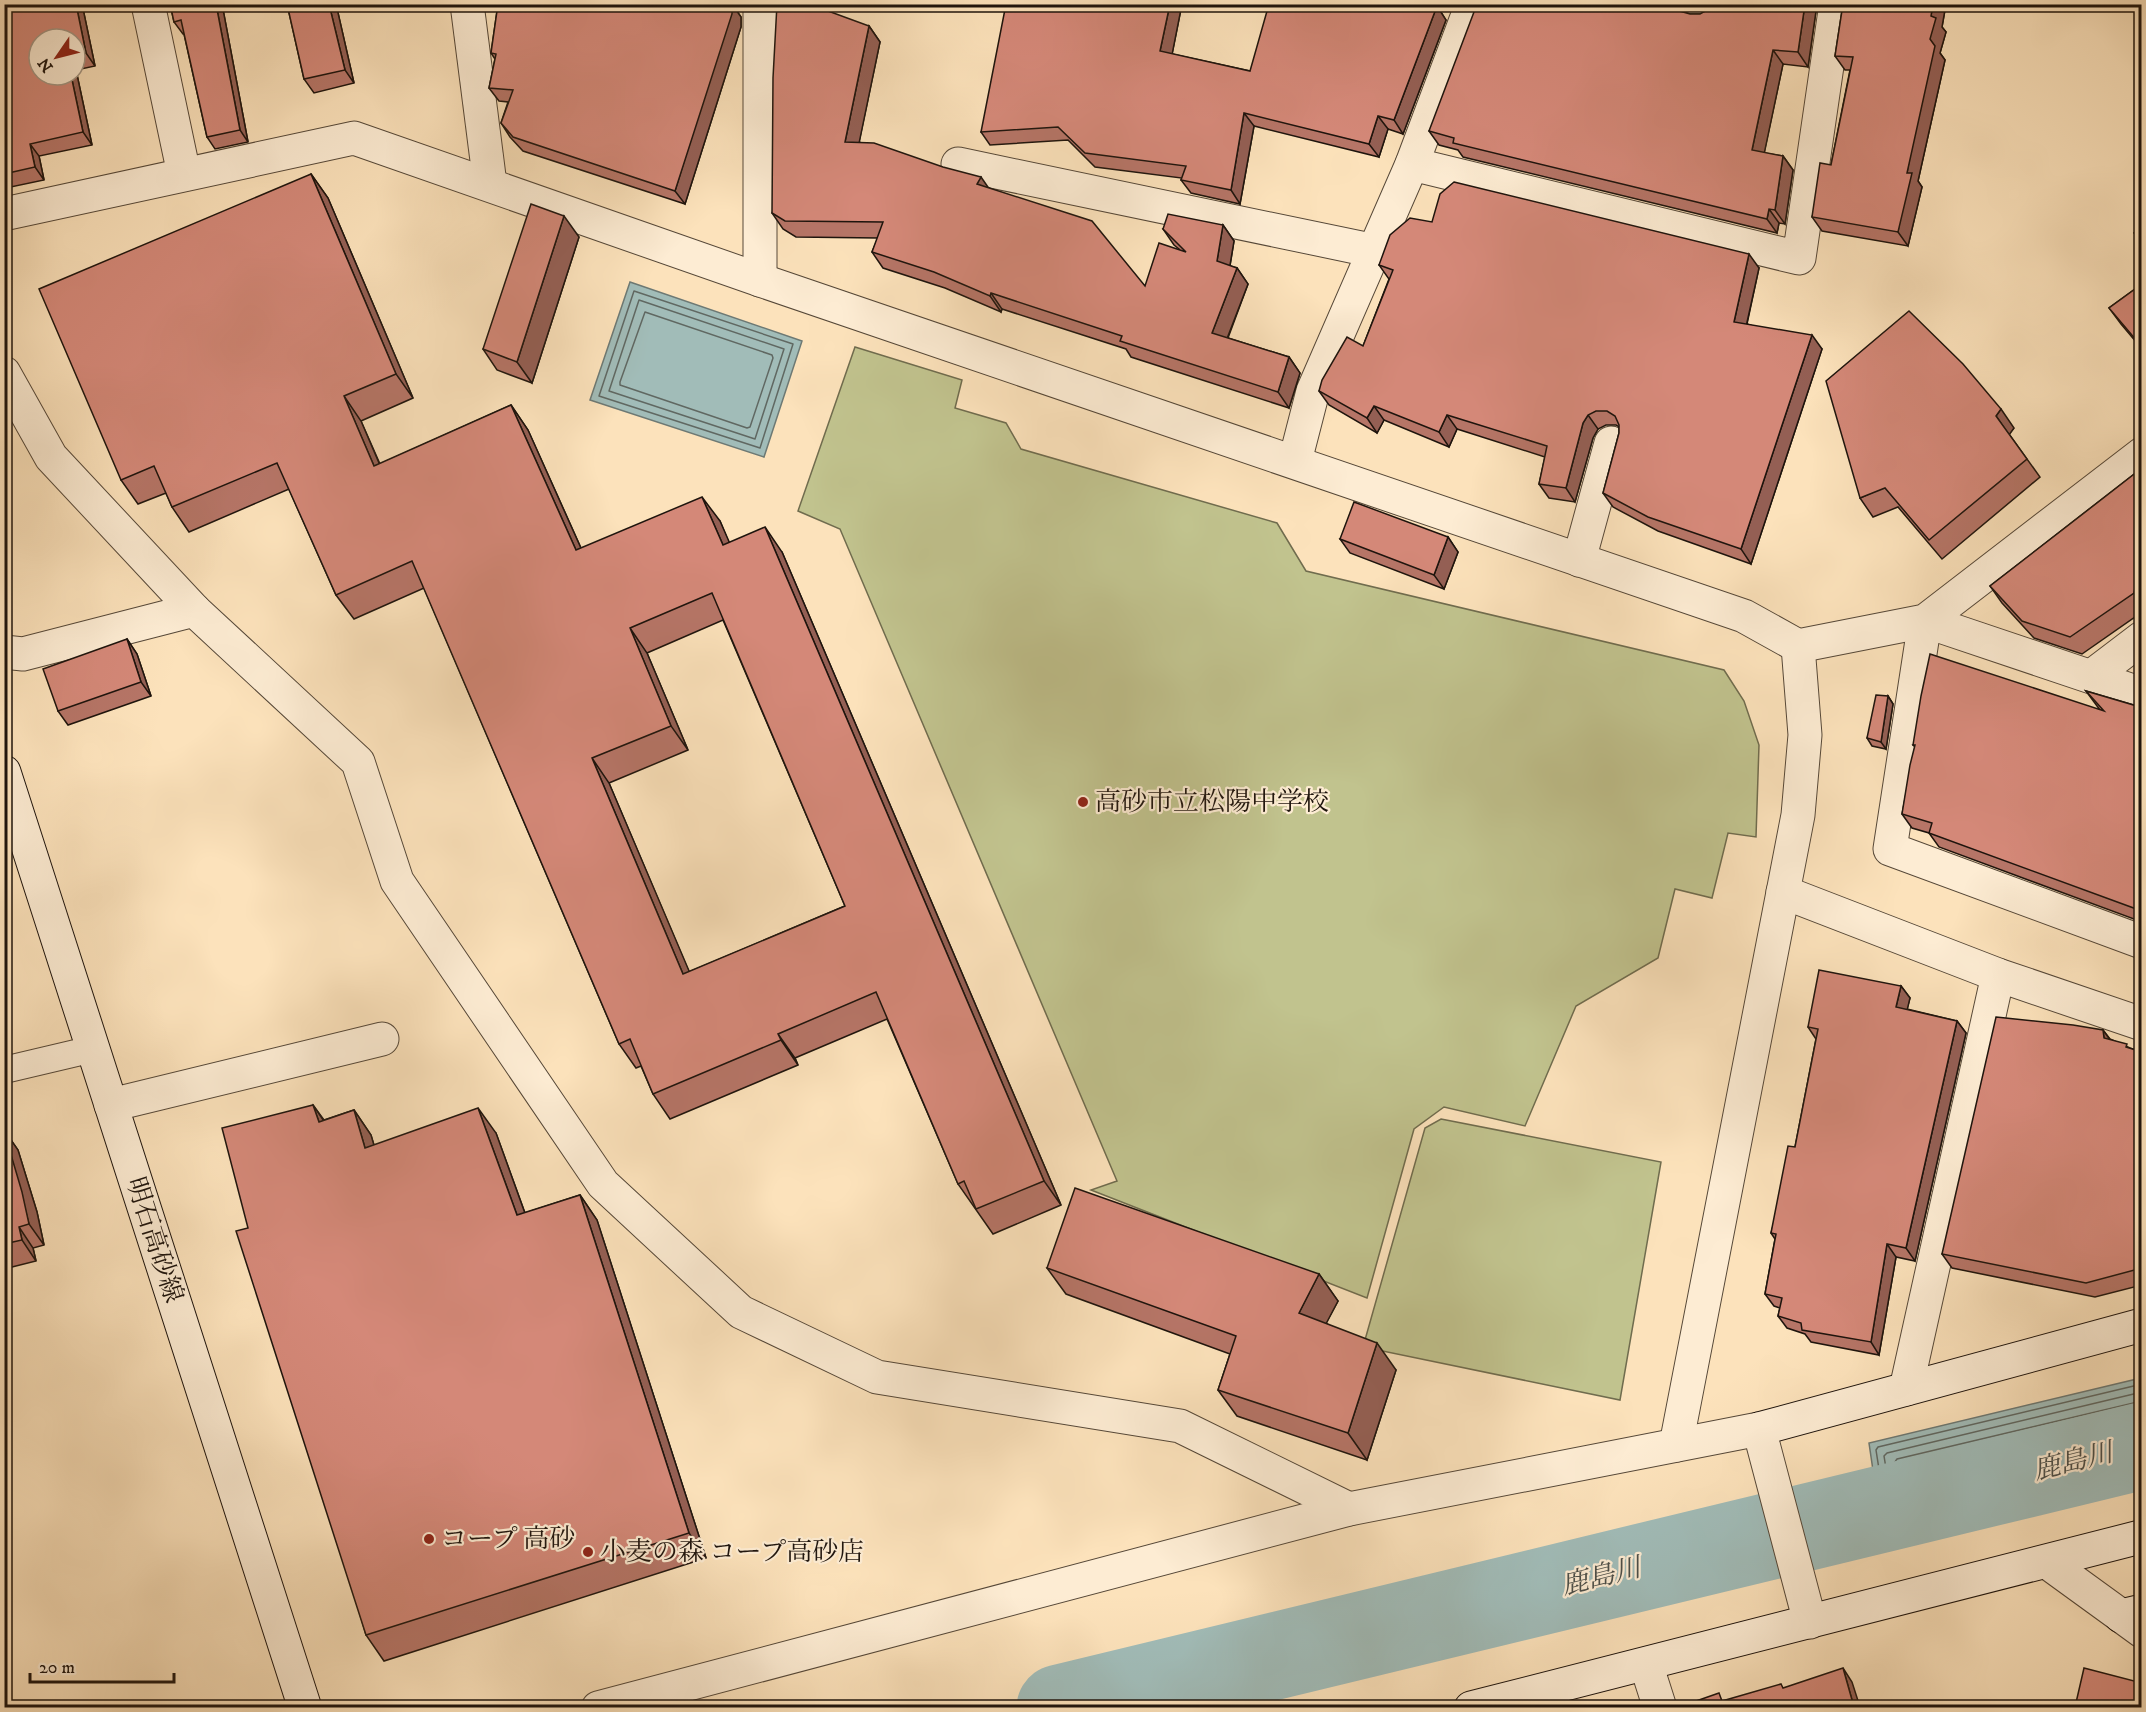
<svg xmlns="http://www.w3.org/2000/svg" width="2146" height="1712" font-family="'IM FELL DW Pica','Noto Serif JP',serif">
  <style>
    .green { fill: #c1c38e; stroke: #706c4e; stroke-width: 1.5 }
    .water { fill: #a1bcb8; stroke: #6d7974; stroke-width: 1.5 }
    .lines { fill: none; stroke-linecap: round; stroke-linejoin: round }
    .shore { stroke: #606862; stroke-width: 1.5 }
    .river { stroke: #a1bcb8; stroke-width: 87 }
    .lane-casing { stroke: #564838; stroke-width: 28 }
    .street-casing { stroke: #564838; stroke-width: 35 }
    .secondary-casing { stroke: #1e140d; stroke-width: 35 }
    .lane { stroke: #fdecd3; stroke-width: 26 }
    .street { stroke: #fdecd3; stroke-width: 33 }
    .secondary { stroke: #fdecd3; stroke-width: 33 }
    .wall { fill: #b67567; stroke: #1e140d; stroke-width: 1.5; fill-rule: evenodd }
    .shaded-wall { fill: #945f54; stroke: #1e140d; stroke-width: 1.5 }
    .building { fill: #d48878; stroke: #1e140d; stroke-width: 1.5; fill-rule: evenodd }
    .poi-dot { fill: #8f2418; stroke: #fdecd3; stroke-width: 2 }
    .labels { text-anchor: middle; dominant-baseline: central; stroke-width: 4.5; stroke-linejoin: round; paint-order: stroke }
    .poi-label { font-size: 26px; fill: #1e140d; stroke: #fdecd3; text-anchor: start }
    .street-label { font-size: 26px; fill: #1e140d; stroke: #fdecd3 }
    .water-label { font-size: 27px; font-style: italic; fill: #4c4f49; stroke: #fdecd3 }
  </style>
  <rect width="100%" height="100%" fill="#fce2bb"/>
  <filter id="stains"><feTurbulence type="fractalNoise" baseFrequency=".00333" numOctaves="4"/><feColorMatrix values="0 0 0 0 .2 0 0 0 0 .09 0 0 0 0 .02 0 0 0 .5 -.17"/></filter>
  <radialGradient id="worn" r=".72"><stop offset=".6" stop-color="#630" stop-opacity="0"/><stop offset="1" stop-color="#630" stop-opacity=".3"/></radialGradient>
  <g class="green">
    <polygon points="855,347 962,380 955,408 1006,423 1021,449 1277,523 1306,571 1724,670 1744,701 1759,745 1756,837 1728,833 1712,898 1675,889 1658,958 1576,1006 1525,1126 1444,1107 1414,1129 1367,1298 1091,1190 1117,1181 840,529 798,511"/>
    <polygon points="1441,1119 1661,1162 1620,1400 1363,1347 1425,1128"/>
  </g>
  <g class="water">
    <polygon points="630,282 802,341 764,457 590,400"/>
    <polygon points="2141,1378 2141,1463 1881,1525 1869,1443"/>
  </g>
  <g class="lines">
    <g class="shore">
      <polygon points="634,291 793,344 760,448 599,396"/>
      <polygon points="639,300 784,349 755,439 609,391"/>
      <polygon points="645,312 772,355 773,358 750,427 747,428 620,385 620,382"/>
      <polyline points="2142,1384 1878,1447 1876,1450 1886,1514 1888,1517 2142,1458"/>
      <polyline points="2142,1392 1887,1453 1884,1456 1892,1505 1895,1508 2142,1450"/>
      <polyline points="2142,1401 1897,1459 1895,1462 1899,1494 1903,1496 2142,1441"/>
    </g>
    <polyline class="river" points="1060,1708 2142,1446"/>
    <g class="lane-casing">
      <polyline id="lane" points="4,1070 93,1049"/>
    </g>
    <g class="street-casing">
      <g id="street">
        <polyline points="148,4 184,174"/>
        <polyline points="467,4 490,184"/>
        <polyline points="1684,4 1705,10"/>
        <polyline points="958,164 1375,251"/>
        <polyline points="1412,164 1799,258 1836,4"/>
        <polyline points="4,214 354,138 760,280 1744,616 1798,646 1925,621 2142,454"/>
        <polyline points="760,280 760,4"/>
        <polyline points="4,373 51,457 194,610"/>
        <polyline points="1295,461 1313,391 1412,164 1472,4"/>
        <polyline points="1579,560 1611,443"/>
        <polyline points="4,652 23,654 194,610 358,762 397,881 603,1184 741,1312 877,1377 1180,1426 1349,1509"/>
        <polyline points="2092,676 2142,638"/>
        <polyline points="2142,694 1925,621 1890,849 2142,942"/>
        <polyline points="1783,892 1998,975 2142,1024"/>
        <polyline points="111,1105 382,1039"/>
        <polyline points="1906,1389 1998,975"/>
        <polyline points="1676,1445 1798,815 1805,735 1798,646"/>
        <polyline points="2047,1562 2142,1631"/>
        <polyline points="1646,1664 1660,1708"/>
        <polyline points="598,1708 1349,1509 1759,1429 1810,1622"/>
      </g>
    </g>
    <g class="secondary-casing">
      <g id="secondary">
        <polyline points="4,772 305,1708"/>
        <polyline points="1759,1429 2142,1325"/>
        <polyline points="2121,1616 2142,1611"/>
        <polyline points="1471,1708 2140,1537"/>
      </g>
    </g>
    <use href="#lane" class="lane"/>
    <use href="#street" class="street"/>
    <use href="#secondary" class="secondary"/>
  </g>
  <g class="wall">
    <path d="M82 4 95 66 76 70 92 145 39 156 44 180 6 188 4 186V6ZM75 39V75H39Z"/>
    <polygon points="170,4 222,4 248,142 215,149 207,137 184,34 183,34 174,22"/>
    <polygon points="287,4 336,4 354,83 314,93 304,79"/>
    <polygon points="498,4 732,4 741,17 741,27 685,204 523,151 510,137 501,123 508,102 499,101 489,88 495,59 491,53"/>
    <polygon points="1182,4 1172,54 1250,71 1437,6 1446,20 1403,134 1388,129 1379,157 1254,126 1240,204 1191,193 1181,180 1182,178 1095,167 1068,140 990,145 981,132"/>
    <polygon points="1817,4 1808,67 1783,64 1764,153 1783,156 1793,170 1785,224 1779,223 1777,233 1463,157 1458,150 1439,145 1429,131 1666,6 1690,14 1700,14"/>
    <polygon points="1843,4 1946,4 1942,27 1946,32 1940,53 1945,60 1918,181 1922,187 1908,246 1822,231 1812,217 1831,165 1850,70 1845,70 1835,56"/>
    <polygon points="869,26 880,42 859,142 989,188 1145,286 1179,249 1174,245 1163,229 1223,225 1234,241 1230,266 1237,268 1248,284 1228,338 1289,357 1300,373 1289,408 1131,357 1126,349 1002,309 1001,312 945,288 883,268 872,252 878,238 796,237 783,229 772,213"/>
    <path d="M311 174 328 198 413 398 361 421 380 464 511 405 528 430 581 548 720 521 729 543 782 552 1061 1205 993 1234 958 1184 887 1019 795 1058 798 1065 670 1119 653 1094 641 1066 636 1068 619 1044 424 588 354 619 336 595 289 489 189 532 172 507 166 493 138 504 121 480ZM723 620 845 906 689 972 609 783 688 750 647 653Z"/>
    <polygon points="1432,222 1759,268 1747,324 1822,349 1751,564 1658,531 1613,507 1603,493 1619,433 1619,427 1616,425 1606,425 1598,429 1593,438 1575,502 1549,498 1539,484 1545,457 1457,429 1449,447 1384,420 1377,433 1329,405 1319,391 1363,346 1389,279 1379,265"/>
    <polygon points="579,237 532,383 497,370 483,349"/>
    <polygon points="2142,284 2142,349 2121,324 2109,308"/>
    <polygon points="2014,428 2009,434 2040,477 1942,559 1898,507 1873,517 1860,498"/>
    <polygon points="2142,468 2142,612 2082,654 2034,638 2002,603 1990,586"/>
    <polygon points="1448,537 1458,552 1444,589 1350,553 1340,539"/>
    <polygon points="127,639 137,654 151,696 68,725 58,711"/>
    <polygon points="2086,691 2137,706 2142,703 2142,922 1939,847 1929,833 1912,828 1902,814 1915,747 1913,745 2100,710"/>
    <polygon points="1888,696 1893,704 1886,749 1872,746 1867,738"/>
    <polygon points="1901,986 1910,998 1907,1009 1957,1021 1966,1033 1915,1261 1896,1257 1879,1355 1811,1342 1805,1334 1787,1328 1778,1316 1780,1308 1774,1306 1765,1294 1775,1239 1771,1233 1795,1147 1816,1039 1808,1027"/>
    <polygon points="2103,1030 2110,1039 2130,1048 2142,1052 2142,1285 2095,1297 1952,1268 1942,1254"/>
    <polygon points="313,1105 324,1120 354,1110 371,1135 374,1145 496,1133 525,1213 580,1195 597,1220 706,1558 384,1661 366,1635 248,1228"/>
    <polygon points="4,1130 18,1150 37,1212 44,1245 33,1248 36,1261 4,1269"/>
    <polygon points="1047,1268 1319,1274 1338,1301 1326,1323 1396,1370 1367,1460 1237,1416 1218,1390 1230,1354 1066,1294"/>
  </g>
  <g class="shaded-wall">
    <polygon points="76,4 82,4 95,66 86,53"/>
    <polygon points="216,4 222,4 248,142 240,130"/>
    <polygon points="329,4 336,4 354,83 345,70"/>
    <polygon points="732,4 741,17 741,27 685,204 675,191"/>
    <polygon points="1170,4 1182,4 1170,65 1160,51"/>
    <polygon points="1805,4 1817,4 1808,67 1798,52"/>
    <polygon points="1933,4 1946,4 1942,27 1946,32 1940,53 1945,60 1918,181 1922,187 1908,246 1898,232 1907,173 1930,39 1931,16"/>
    <polygon points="1437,6 1446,20 1403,134 1394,120"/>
    <polygon points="869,26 880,42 856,158 845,142"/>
    <polygon points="1773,50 1783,64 1762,164 1752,150"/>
    <polygon points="75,68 76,70 92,145 83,132 71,75 75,75"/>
    <polygon points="1244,113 1254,126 1240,204 1231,190"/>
    <polygon points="1378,116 1388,129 1379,157 1369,144"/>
    <polygon points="30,144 39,156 44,180 35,167"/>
    <polygon points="1783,156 1793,170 1785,224 1775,210"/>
    <polygon points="311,174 328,198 413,398 396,374"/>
    <polygon points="981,177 992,193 977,184"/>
    <polygon points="1769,209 1779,223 1777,233 1767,219"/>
    <polygon points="564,216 579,237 532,383 517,362"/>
    <polygon points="1223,225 1234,241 1228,277 1217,261"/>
    <polygon points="1749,254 1759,268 1744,336 1734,322"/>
    <polygon points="1237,268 1248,284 1223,349 1212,333"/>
    <polygon points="991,293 1002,309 1001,312 990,296"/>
    <polygon points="1812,335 1822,349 1751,564 1741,549"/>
    <polygon points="1289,357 1300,373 1289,408 1278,392"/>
    <polygon points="344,396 361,421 391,491 374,466"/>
    <polygon points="511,405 528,430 593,575 576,550"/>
    <polygon points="1374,406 1384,420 1377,433 1367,418"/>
    <polygon points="2001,409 2014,428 2009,435 1996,416"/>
    <polygon points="1447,415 1457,429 1449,447 1439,432"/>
    <polygon points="1588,415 1598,429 1593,438 1575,502 1566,488 1583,423"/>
    <polygon points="702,497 720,521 741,569 723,545"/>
    <polygon points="765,527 782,552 1061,1205 1044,1181"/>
    <polygon points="1448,537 1458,552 1444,589 1434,575"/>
    <polygon points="2142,553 2142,604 2134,593"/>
    <polygon points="630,628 647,653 688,750 671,726"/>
    <polygon points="127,639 137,654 151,696 141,682"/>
    <polygon points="1888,696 1893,704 1886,749 1881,742"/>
    <polygon points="592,758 609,783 701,999 683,974"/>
    <polygon points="1901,986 1910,998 1905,1019 1896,1007"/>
    <polygon points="1957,1021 1966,1033 1915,1261 1906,1248"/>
    <polygon points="2103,1030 2113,1044 2104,1038"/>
    <polygon points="778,1034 795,1058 798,1065 781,1040"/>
    <polygon points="313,1105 330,1130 319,1122"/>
    <polygon points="478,1108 496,1133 535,1241 517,1215"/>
    <polygon points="354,1110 371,1135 382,1173 365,1148"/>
    <polygon points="4,1130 18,1150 37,1212 44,1245 29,1224"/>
    <polygon points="580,1195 597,1220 706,1558 689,1533"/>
    <polygon points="19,1227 33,1248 36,1261 22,1240"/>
    <polygon points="1887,1244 1896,1257 1879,1355 1871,1342"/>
    <polygon points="1319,1274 1338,1301 1318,1339 1299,1313"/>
    <polygon points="1377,1343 1396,1370 1367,1460 1348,1433"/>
    <polygon points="1843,1668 1852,1682 1860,1707 1854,1707"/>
  </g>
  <g class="building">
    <polygon points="12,4 76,4 86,53 75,56 75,39 39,39 39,75 71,75 83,132 30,144 35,167 4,174 4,6"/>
    <polygon points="170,4 216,4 240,130 207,137 181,20 174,22"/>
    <polygon points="287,4 329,4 345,70 304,79"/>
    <polygon points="498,4 732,4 732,14 675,191 513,137 501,123 513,90 489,88 496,54 491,53"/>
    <polygon points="777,4 809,4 869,26 845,142 874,143 943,167 981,177 977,184 1092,221 1145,286 1159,243 1186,252 1163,229 1168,214 1223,225 1217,261 1237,268 1212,333 1289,357 1278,392 1120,341 1122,336 991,293 990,296 934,272 872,252 883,222 785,221 772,213 773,78"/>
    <polygon points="1006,4 1170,4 1160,51 1250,71 1269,4 1431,4 1437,6 1394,120 1378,116 1369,144 1244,113 1231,190 1181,180 1186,166 1085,153 1058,127 981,132"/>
    <polygon points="1477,4 1663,4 1669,8 1690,14 1700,14 1709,9 1711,4 1805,4 1798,52 1773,50 1752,150 1783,156 1775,210 1769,209 1767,219 1453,143 1454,138 1429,131"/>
    <polygon points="1843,4 1933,4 1931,16 1936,18 1930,39 1935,46 1907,173 1912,173 1898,232 1812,217 1820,163 1831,165 1853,57 1835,56"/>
    <path d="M311 174 396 374 344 396 374 466 511 405 576 550 702 497 723 545 765 527 1044 1181 976 1209 964 1181 958 1184 876 992 778 1034 781 1040 653 1094 630 1039 619 1044 412 561 336 595 277 463 172 507 154 466 121 480 39 289ZM712 593 845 906 683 974 592 758 671 726 630 628Z"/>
    <polygon points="1454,182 1749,254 1734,322 1812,335 1741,549 1648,517 1603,493 1619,433 1619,425 1615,416 1607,411 1596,411 1588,415 1583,423 1566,488 1539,484 1547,446 1447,415 1439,432 1374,406 1367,418 1319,391 1322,380 1347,337 1363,346 1393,270 1379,265 1390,235 1410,218 1432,222 1440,194"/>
    <polygon points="531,204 564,216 517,362 483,349"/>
    <polygon points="2142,227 2142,244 2134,233"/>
    <polygon points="2142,284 2142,347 2109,308"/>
    <polygon points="1909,311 1963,364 2001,409 1996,416 2027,459 1929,540 1885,488 1860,498 1826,381"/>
    <polygon points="2142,468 2142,553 2134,593 2070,637 2022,621 1990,586"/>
    <polygon points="1354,502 1448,537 1434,575 1340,539"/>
    <polygon points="127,639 141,682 58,711 43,669"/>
    <polygon points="1930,654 2104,711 2086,691 2137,706 2139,702 2142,703 2142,913 2139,910 1929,833 1932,823 1902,814 1910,765 1915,745 1913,745 1921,696"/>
    <polygon points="1876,695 1888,696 1881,742 1867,738"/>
    <polygon points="1819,970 1901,986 1896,1007 1957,1021 1906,1248 1887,1244 1871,1342 1802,1330 1801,1323 1778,1316 1782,1298 1765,1294 1776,1234 1771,1233 1788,1146 1795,1147 1818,1029 1808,1027"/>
    <polygon points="1996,1017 2073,1025 2103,1030 2104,1038 2127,1044 2126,1047 2142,1052 2142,1268 2086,1283 1942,1254"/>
    <polygon points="313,1105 319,1122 354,1110 365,1148 478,1108 517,1215 580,1195 689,1533 366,1635 236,1231 248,1228 222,1128"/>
    <polygon points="4,1131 22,1192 29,1224 19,1227 22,1240 4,1244"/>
    <polygon points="1075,1188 1319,1274 1299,1313 1377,1343 1348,1433 1218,1390 1236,1336 1047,1268"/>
    <polygon points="1843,1668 1854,1707 1679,1707 1719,1693 1722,1701 1781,1684 1783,1688"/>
    <polygon points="2084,1668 2142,1683 2142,1707 2075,1707"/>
  </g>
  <g class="poi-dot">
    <circle cx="1083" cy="802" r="6"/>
    <circle cx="429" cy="1539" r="6"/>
    <circle cx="588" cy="1552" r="6"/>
  </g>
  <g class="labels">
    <g class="poi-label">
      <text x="1095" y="802">高砂市立松陽中学校</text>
      <text x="441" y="1539">コープ 高砂</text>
      <text x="600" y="1552">小麦の森 コープ高砂店</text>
    </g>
    <g class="street-label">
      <text transform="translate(154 1240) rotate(72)">明石高砂線</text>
    </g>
    <g class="water-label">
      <text transform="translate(2073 1462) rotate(-14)">鹿島川</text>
      <text transform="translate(1601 1577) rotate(-14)">鹿島川</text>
    </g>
  </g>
  <rect width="2146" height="1712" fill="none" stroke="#fce2bb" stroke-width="24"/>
  <rect x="6" y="6" width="2134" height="1700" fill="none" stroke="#1e140d" stroke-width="3"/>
  <rect x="12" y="12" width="2122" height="1688" fill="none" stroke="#1e140d" stroke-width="1.5"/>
  <g transform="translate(57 57) rotate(235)"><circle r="28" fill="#fdecd3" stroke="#a49684" stroke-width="1.5"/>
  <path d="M0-4.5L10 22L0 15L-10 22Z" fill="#8f2418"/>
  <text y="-9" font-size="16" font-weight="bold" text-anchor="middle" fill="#1e140d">N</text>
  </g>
  <path d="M30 1673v9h144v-9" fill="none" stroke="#1e140d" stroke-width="3"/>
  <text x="39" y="1673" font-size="18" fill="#1e140d" stroke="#fdecd3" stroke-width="4.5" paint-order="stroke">20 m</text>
  <rect width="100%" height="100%" filter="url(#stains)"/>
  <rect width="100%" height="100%" fill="url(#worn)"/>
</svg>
